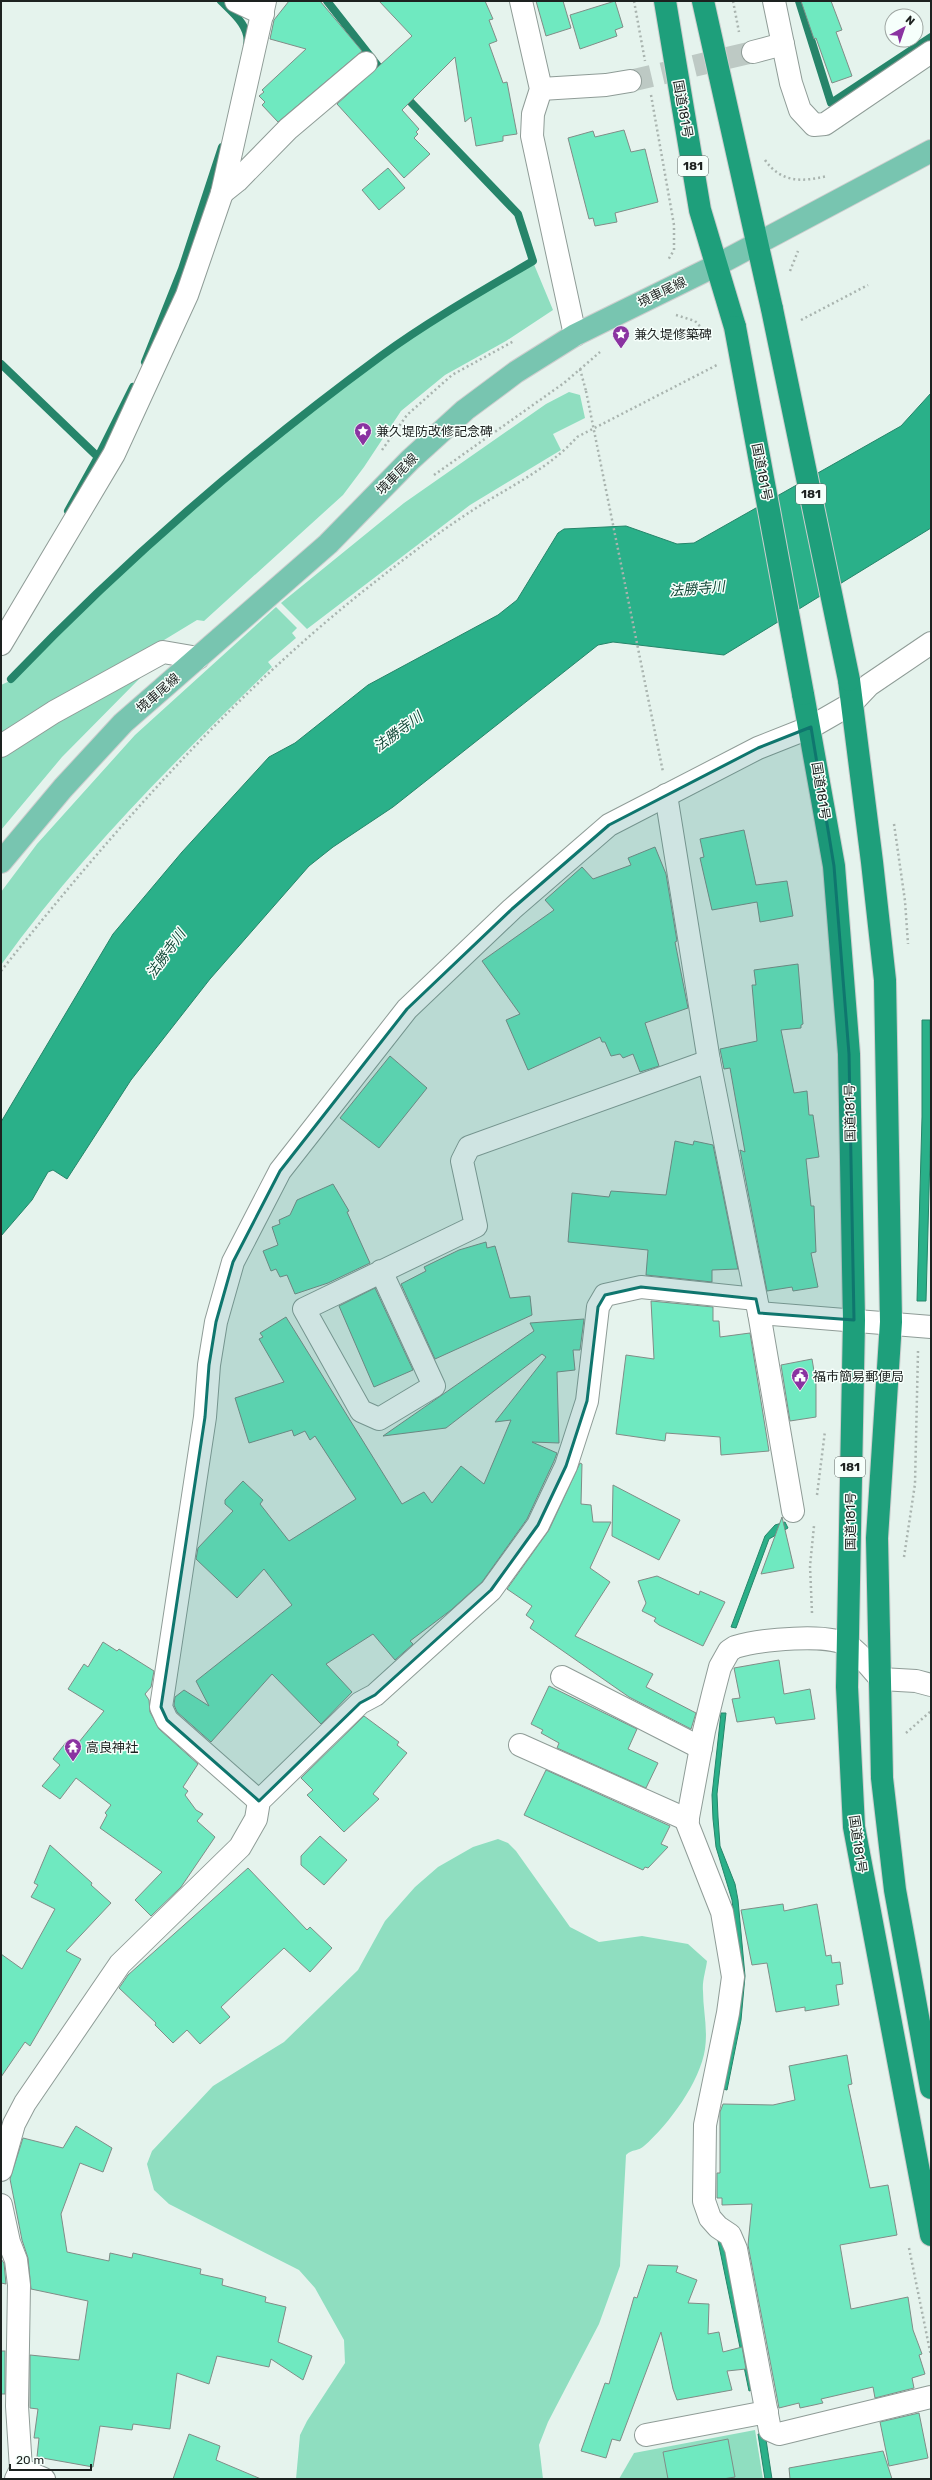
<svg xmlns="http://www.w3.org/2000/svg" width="932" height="2480" font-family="Rubik,'Noto Sans JP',sans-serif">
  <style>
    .green { fill: #8fdec0 }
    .water { fill: #2ab089; stroke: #26856a }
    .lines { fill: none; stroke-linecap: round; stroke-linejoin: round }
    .stream { stroke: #26856a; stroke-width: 8 }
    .building { fill: #6fe9c0; stroke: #808d87 }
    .minor-tunnel { stroke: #bdc9c4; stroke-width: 22; stroke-dasharray: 22 11; stroke-linecap: butt }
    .minor-casing { stroke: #8f9c97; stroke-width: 24 }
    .major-casing { stroke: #cdcece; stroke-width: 24 }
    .highway-casing { stroke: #cdcece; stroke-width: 24 }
    .path { stroke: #a9b4af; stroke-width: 2.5; stroke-dasharray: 2 3; stroke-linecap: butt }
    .minor { stroke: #fff; stroke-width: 22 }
    .major { stroke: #78c5b0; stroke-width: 22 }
    .highway { stroke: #1e9f7b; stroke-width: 22 }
    .highway-bridge-casing { stroke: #cdcece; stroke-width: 24; stroke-linecap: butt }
    .path-bridge { stroke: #a9b4af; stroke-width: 2.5; stroke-dasharray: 2 3; stroke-linecap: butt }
    .highway-bridge { stroke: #1e9f7b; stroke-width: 22 }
    .marked { fill: #0f766e; fill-opacity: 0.2; stroke: #0f766e; stroke-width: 3; stroke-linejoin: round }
    .labels { text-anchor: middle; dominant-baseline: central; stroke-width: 3; stroke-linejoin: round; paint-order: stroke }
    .shield { fill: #f6fffb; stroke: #5e6462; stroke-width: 1 }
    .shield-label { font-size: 12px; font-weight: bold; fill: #1d2220 }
    .street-label { font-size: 13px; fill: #1d2220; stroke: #f6fffb }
    .poi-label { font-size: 13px; fill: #1d2220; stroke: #f6fffb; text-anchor: start }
    .water-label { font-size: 14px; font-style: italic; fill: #144938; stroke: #f6fffb }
  </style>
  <rect width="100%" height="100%" fill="#e5f3ed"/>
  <g class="green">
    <path d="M533 262 553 310 506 341 445 375 401 411 364 467 343 495 204 621 197 620 1 739V685L12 680C125 563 250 453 382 357 431 323 482 293 533 262Z"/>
    <polygon points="569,392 580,395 585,418 553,434 561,450 470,505 307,629 281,603 404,503 546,404"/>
    <path d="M276 607 297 628 292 633 296 638 268 662 272 667C176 760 79 856 1 965V892L37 844 135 735Z"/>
    <polygon points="145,673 62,757 1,830 1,752"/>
    <path d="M498 1839 508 1843 516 1851 570 1927 599 1942 642 1936 688 1944 707 1961C706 1970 702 1981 703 1991 703 2010 708 2029 705 2049 700 2082 669 2124 644 2146 639 2151 632 2149 626 2155L620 2266 599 2324 548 2422 539 2445 543 2479H296L300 2435 307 2421 345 2363 344 2340 315 2288 299 2270 169 2204 154 2190 147 2164 152 2151 213 2086 284 2042 358 1970 385 1921 415 1887 438 1867 473 1847Z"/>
    <polygon points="755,2430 763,2479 619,2479 634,2453"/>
  </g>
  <g class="water">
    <polygon points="931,393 931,528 724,655 613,642 598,645 393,807 333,847 309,866 210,979 131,1080 67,1179 53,1170 48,1172 32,1200 1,1236 1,1122 113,934 182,852 269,757 295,743 368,685 498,615 517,600 558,533 564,529 626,526 677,544 694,543 901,426"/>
    <polygon points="922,1020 930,1020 931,1120 926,1301 917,1301 922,1117"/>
    <polygon points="785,1522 788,1528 769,1539 736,1628 731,1627 765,1536 775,1525"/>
    <polygon points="721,1713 726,1713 717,1794 718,1817 720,1846 735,1884 738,1900 745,1976 741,2020 727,2090 723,2089 741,1976 732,1900 716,1847 713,1819 712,1795"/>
    <polygon points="724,2240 756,2389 749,2391 718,2241"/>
    <polygon points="765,2433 772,2479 765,2479 758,2434"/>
  </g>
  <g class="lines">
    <g class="stream">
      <path d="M221 1C232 12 251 27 247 45"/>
      <polyline points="327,1 385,75"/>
      <polyline points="799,1 831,103 931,37"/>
      <polyline points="145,362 182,269 222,147"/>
      <polyline points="1,364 98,457"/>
      <polyline points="68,511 98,457 133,387"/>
      <path d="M11 679C124 561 249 453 381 356 429 321 482 291 533 261L518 214 403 94"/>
    </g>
  </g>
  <g class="building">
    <polygon points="289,1 320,1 362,51 278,122 262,105 265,102 259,96 264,92 262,90 306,49 270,39 274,20"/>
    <polygon points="379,1 485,1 493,19 489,20 497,41 489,44 503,83 507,82 517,134 503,136 503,141 476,146 471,117 465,122 455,57 402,110 419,129 416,132 418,134 414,138 430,154 404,178 337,104 412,36"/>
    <polygon points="536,1 563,1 571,28 546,36"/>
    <polygon points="615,1 623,27 615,30 617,36 580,49 570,15"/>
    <polygon points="801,1 831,1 842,30 836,32 852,76 832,83 816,38 814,39"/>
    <polygon points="624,130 631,152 645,149 658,202 615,213 617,222 595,226 593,218 589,219 568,138 593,131 595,137"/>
    <polygon points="388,168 405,188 379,210 362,190"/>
    <polygon points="744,830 756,885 787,881 793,916 760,922 757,902 712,910 700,858 704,857 700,839"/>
    <polygon points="655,847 666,874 677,941 675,942 688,1008 645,1023 659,1066 640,1072 633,1054 623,1058 620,1054 611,1056 605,1042 602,1042 600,1037 528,1070 506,1020 520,1014 482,961 554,910 545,900 582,867 593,879 631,865 628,858"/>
    <polygon points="798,964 803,1024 801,1025 801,1028 781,1030 794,1093 807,1091 809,1115 813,1115 819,1157 806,1159 811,1206 814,1206 816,1252 811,1253 818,1287 793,1291 792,1287 767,1291 740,1150 745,1152 730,1068 724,1069 720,1049 757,1041 752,985 756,985 754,970"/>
    <polygon points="390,1056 427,1088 379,1148 340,1118"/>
    <polygon points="675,1141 693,1145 694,1141 713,1145 738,1269 712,1270 712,1282 646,1275 648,1250 568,1242 572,1193 609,1197 611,1191 666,1195"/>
    <polygon points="333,1184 349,1211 347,1212 370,1263 328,1283 295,1294 287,1275 280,1277 276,1269 271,1271 263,1251 278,1245 272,1227 280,1224 279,1220 290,1215 297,1200"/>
    <polygon points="486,1242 487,1248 495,1246 510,1298 530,1296 532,1315 435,1359 401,1284 426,1271 424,1267 459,1250"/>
    <polygon points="375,1288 413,1370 374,1387 339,1306"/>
    <polygon points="651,1301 713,1307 713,1321 719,1321 720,1337 750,1333 769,1451 721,1455 720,1437 666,1433 665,1441 616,1434 626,1355 654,1359"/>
    <polygon points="286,1317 402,1504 424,1492 432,1503 461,1466 484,1484 511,1420 495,1422 546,1357 542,1354 446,1428 383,1436 534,1331 530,1323 584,1319 580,1350 573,1350 575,1370 557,1372 559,1443 532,1442 557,1453 554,1461 527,1519 482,1582 451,1610 410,1641 413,1644 395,1660 373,1634 326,1664 352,1692 321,1724 272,1674 211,1742 177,1712 174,1705 175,1697 184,1690 209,1706 196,1681 292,1605 264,1569 237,1598 196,1559 198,1548 233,1511 225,1504 225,1500 243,1481 263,1500 260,1504 289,1541 356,1499 315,1436 310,1440 305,1431 294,1436 292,1430 249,1443 235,1398 284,1382 259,1339 263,1337 260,1333"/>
    <polygon points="812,1359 816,1383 816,1417 790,1421 781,1365"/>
    <polygon points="580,1463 582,1464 581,1504 591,1505 593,1522 611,1522 590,1568 610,1582 575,1636 653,1674 646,1687 696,1713 691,1729 629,1697 530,1628 534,1621 526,1615 532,1606 507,1589 549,1530"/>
    <polygon points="613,1485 680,1520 659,1560 612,1536"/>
    <polygon points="782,1517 794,1568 761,1574"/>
    <polygon points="657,1576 699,1595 700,1591 725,1602 703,1646 659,1625 654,1621 656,1618 642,1611 646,1603 638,1581"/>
    <polygon points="103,1642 117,1651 119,1649 154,1671 151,1687 145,1694 149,1700 150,1712 159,1729 198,1764 183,1787 188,1791 185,1795 196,1810 203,1814 197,1821 215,1837 181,1887 151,1916 135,1900 162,1872 100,1828 107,1815 105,1813 111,1805 76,1778 60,1799 42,1786 60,1765 53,1759 67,1741 75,1747 104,1711 68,1689 84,1664 88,1667"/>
    <polygon points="779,1660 784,1694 810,1689 815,1719 776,1724 774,1717 737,1722 732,1699 740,1698 734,1668"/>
    <polygon points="549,1686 637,1729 628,1749 658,1763 646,1788 557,1748 559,1743 541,1733 543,1730 531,1724"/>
    <polygon points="364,1716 399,1742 397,1745 407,1753 373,1794 379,1799 344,1832 307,1795 313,1790 301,1778"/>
    <polygon points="546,1770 670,1826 661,1844 668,1847 648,1868 645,1867 643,1870 524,1815"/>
    <polygon points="320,1836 347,1860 324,1885 301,1865 301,1856"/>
    <polygon points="50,1845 92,1883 91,1885 111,1903 66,1951 81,1959 30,2046 25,2042 1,2077 1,1954 22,1969 55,1909 31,1897 38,1885 34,1883"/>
    <polygon points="248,1868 307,1930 310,1927 332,1948 310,1972 284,1948 221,2007 230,2017 200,2044 187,2030 173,2043 155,2025 156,2023 119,1988 128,1975"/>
    <polygon points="783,1904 784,1911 817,1904 826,1956 831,1955 832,1963 840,1962 843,1984 836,1985 839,2005 805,2011 805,2007 776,2012 767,1963 752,1965 741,1910"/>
    <polygon points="847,2055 852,2084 848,2085 870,2188 888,2185 897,2235 840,2245 851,2309 908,2297 913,2330 922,2354 919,2355 925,2374 912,2378 914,2388 875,2398 873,2387 821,2399 823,2403 800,2408 799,2403 779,2408 748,2245 752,2204 722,2205 722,2198 717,2198 717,2173 720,2173 720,2112 723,2104 773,2105 795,2100 789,2066"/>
    <polygon points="76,2126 112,2148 103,2172 80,2163 61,2214 67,2252 109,2261 110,2253 132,2258 133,2253 201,2269 200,2274 223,2279 222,2285 266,2297 265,2302 286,2307 278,2342 312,2356 303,2380 271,2359 269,2367 217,2356 209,2384 177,2373 170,2429 133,2424 132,2430 100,2426 93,2467 37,2457 39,2438 34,2438 38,2409 30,2408 30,2355 79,2360 88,2301 31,2289 28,2258 22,2240 10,2179 23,2138 63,2148"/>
    <polygon points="1,2259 4,2263 6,2284 1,2283"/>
    <polygon points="648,2265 678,2266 676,2272 697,2280 688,2303 709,2304 708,2334 719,2332 723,2352 742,2347 746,2369 727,2371 732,2390 677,2400 673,2389 661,2332 620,2441 612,2439 606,2458 581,2451 605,2383 609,2384 634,2297 637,2298"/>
    <rect x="1" y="2351" width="4" height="43"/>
    <polygon points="919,2413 928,2458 889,2466 880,2422"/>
    <polygon points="189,2434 220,2446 216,2460 261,2479 173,2479"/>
    <polygon points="728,2439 735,2477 723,2479 668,2479 663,2452"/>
    <polygon points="883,2451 892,2479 790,2479 789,2468"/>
  </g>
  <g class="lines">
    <polyline class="minor-tunnel" points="630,81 753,52"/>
    <g class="minor-casing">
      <g id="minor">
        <polyline points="236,1 263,14"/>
        <polyline points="521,1 541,89 533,114 532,136 575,335"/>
        <polyline points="774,1 791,83 800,110 814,125 825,124 931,52"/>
        <polyline points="753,52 783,44"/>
        <polyline points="541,89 606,85 630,81"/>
        <polyline points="222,193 237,181 288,129 366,63"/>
        <polyline points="1,644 114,454 187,295 222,193 265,1"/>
        <polyline points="1,746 54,712 163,652 198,658"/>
        <polyline points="666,795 709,1061 759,1313 793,1511"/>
        <polyline points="381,1271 434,1386 379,1419 361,1411 304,1309 476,1226 462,1161 469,1147 709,1061"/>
        <polyline points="759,1313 931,1327"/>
        <polyline points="562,1677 701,1748"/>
        <path d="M931 1685 916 1681 881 1679C871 1669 861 1654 849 1646 830 1632 759 1640 735 1647L729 1651 720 1667 713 1694 704 1731 687 1823 722 1912 733 1977 728 2013 705 2125 704 2201 710 2218 718 2227 730 2235 736 2249 770 2430 779 2434 931 2397"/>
        <polyline points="520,1745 688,1820"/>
        <polyline points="259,1801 167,1720 161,1707 205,1417 209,1365 216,1322 233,1262 280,1171 407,1009 512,909 609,825 758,748 811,727 851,704 869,685 931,643"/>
        <polyline points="1,2170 14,2124 25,2103 120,1964 240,1847 256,1819 259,1801 360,1703 375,1695 491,1590 538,1525 566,1466 587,1401 598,1307 605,1295 641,1287 756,1299"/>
        <polyline points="1,2205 9,2242 16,2260 19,2285 17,2406 21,2469 16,2479"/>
        <polyline points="646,2435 767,2412"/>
        <polyline points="21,2469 44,2479"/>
      </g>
    </g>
    <g class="major-casing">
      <polyline id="major" points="1,862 63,788 123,723 328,544 410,460 465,410 516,372 575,335 715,266 931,151"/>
    </g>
    <g class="highway-casing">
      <g id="highway">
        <polyline points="665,1 700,210 735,327"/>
        <polyline points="703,1 772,309"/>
        <polyline points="849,680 872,862 885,980 891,1322 877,1538 882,1778 895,1890 931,2088"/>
        <polyline points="803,694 834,866 849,1054 854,1320 847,1687 854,1827 931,2235"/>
      </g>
    </g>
    <g class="path">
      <polyline points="634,1 645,61"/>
      <polyline points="733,1 739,32"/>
      <polyline points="651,95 674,225 674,250 668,260"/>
      <path d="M765 160C781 183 802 182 827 176"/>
      <polyline points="790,271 798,251"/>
      <polyline points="676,315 695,321 710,337"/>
      <polyline points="801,320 868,285"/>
      <polyline points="580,369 586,391"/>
      <polyline points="382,450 407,415 452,375 514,341"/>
      <polyline points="434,475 564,383 600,352"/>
      <polyline points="894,824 905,901 908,944"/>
      <path d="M1 971C112 832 230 696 371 585 403 560 436 534 470 512 506 488 548 470 577 437L717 365"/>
      <polyline points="817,1495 825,1431"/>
      <polyline points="904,1557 915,1484 918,1351"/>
      <polyline points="812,1613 810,1566 814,1526"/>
      <polyline points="906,1733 931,1711"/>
      <polyline points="909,2248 931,2356"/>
    </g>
    <use href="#minor" class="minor"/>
    <use href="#major" class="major"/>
    <use href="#highway" class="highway"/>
    <g class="highway-bridge-casing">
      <g id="highway-bridge">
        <polyline points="772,309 849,680"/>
        <polyline points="735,327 803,694"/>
      </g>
    </g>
    <polyline class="path-bridge" points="586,391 663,772"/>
    <use href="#highway-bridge" class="highway-bridge"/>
  </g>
  <path class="marked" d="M811 727 834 866 849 1054 854 1320 759 1313 756 1299 641 1287 605 1295 598 1307 587 1401 566 1466 538 1525 491 1590 375 1695 360 1703 259 1801 167 1720 161 1707 205 1417 209 1365 216 1322 233 1262 280 1171 407 1009 512 909 609 825 758 748Z"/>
  <defs>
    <g id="sight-pin" transform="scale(0.9)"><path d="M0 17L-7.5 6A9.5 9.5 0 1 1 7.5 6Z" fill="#8a33a1" stroke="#f6fffb"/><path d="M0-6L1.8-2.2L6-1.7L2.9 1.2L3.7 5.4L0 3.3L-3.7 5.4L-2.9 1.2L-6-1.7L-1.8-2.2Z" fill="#fff"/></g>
    <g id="civic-pin" transform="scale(0.9)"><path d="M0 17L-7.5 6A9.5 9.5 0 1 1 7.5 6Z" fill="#8a33a1" stroke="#f6fffb"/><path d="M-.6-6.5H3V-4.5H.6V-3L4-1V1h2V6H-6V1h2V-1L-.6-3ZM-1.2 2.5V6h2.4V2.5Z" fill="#fff"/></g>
    <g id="temple-pin" transform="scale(0.9)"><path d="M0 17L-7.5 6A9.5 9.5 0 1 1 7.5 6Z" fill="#8a33a1" stroke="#f6fffb"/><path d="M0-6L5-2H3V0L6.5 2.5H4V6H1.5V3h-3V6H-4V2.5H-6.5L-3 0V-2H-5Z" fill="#fff"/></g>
  </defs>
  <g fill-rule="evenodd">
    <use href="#sight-pin" x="621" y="334"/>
    <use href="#sight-pin" x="363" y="431"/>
    <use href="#civic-pin" x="800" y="1376"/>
    <use href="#temple-pin" x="73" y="1747"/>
  </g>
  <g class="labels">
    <g class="shield">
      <rect x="678" y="156" width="30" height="20" rx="3"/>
      <rect x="796" y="484" width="30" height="20" rx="3"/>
      <rect x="835" y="1457" width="30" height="20" rx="3"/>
    </g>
    <g class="shield-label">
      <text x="693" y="166">181</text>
      <text x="811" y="494">181</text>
      <text x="850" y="1467">181</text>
    </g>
    <g class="street-label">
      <text transform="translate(683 109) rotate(80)">国道181号</text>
      <text transform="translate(662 292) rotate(-26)">境車尾線</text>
      <text transform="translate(762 472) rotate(79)">国道181号</text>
      <text transform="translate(397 474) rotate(-45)">境車尾線</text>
      <text transform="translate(158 693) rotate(-41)">境車尾線</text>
      <text transform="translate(821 791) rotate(81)">国道181号</text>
      <text transform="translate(850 1113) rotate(-91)">国道181号</text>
      <text transform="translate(850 1521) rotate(-90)">国道181号</text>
      <text transform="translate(858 1844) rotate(82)">国道181号</text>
    </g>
    <g class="poi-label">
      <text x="634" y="334">兼久堤修築碑</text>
      <text x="376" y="431">兼久堤防改修記念碑</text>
      <text x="813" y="1376">福市簡易郵便局</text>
      <text x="86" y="1747">高良神社</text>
    </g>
    <g class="water-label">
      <text transform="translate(697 589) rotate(-5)">法勝寺川</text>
      <text transform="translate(398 732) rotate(-37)">法勝寺川</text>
      <text transform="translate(166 954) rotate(-54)">法勝寺川</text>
    </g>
  </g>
  <rect width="932" height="2480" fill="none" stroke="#1d2220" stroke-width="4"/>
  <g transform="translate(904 28) rotate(40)"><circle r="19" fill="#f6fffb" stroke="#9fa7a3"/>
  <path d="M0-3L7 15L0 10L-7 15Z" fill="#8a33a1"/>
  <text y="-6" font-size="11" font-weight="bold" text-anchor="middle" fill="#1d2220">N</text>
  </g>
  <path d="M10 2464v6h81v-6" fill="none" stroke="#1d2220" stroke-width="2"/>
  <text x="16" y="2464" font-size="12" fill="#1d2220" stroke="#f6fffb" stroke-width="3" paint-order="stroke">20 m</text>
</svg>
